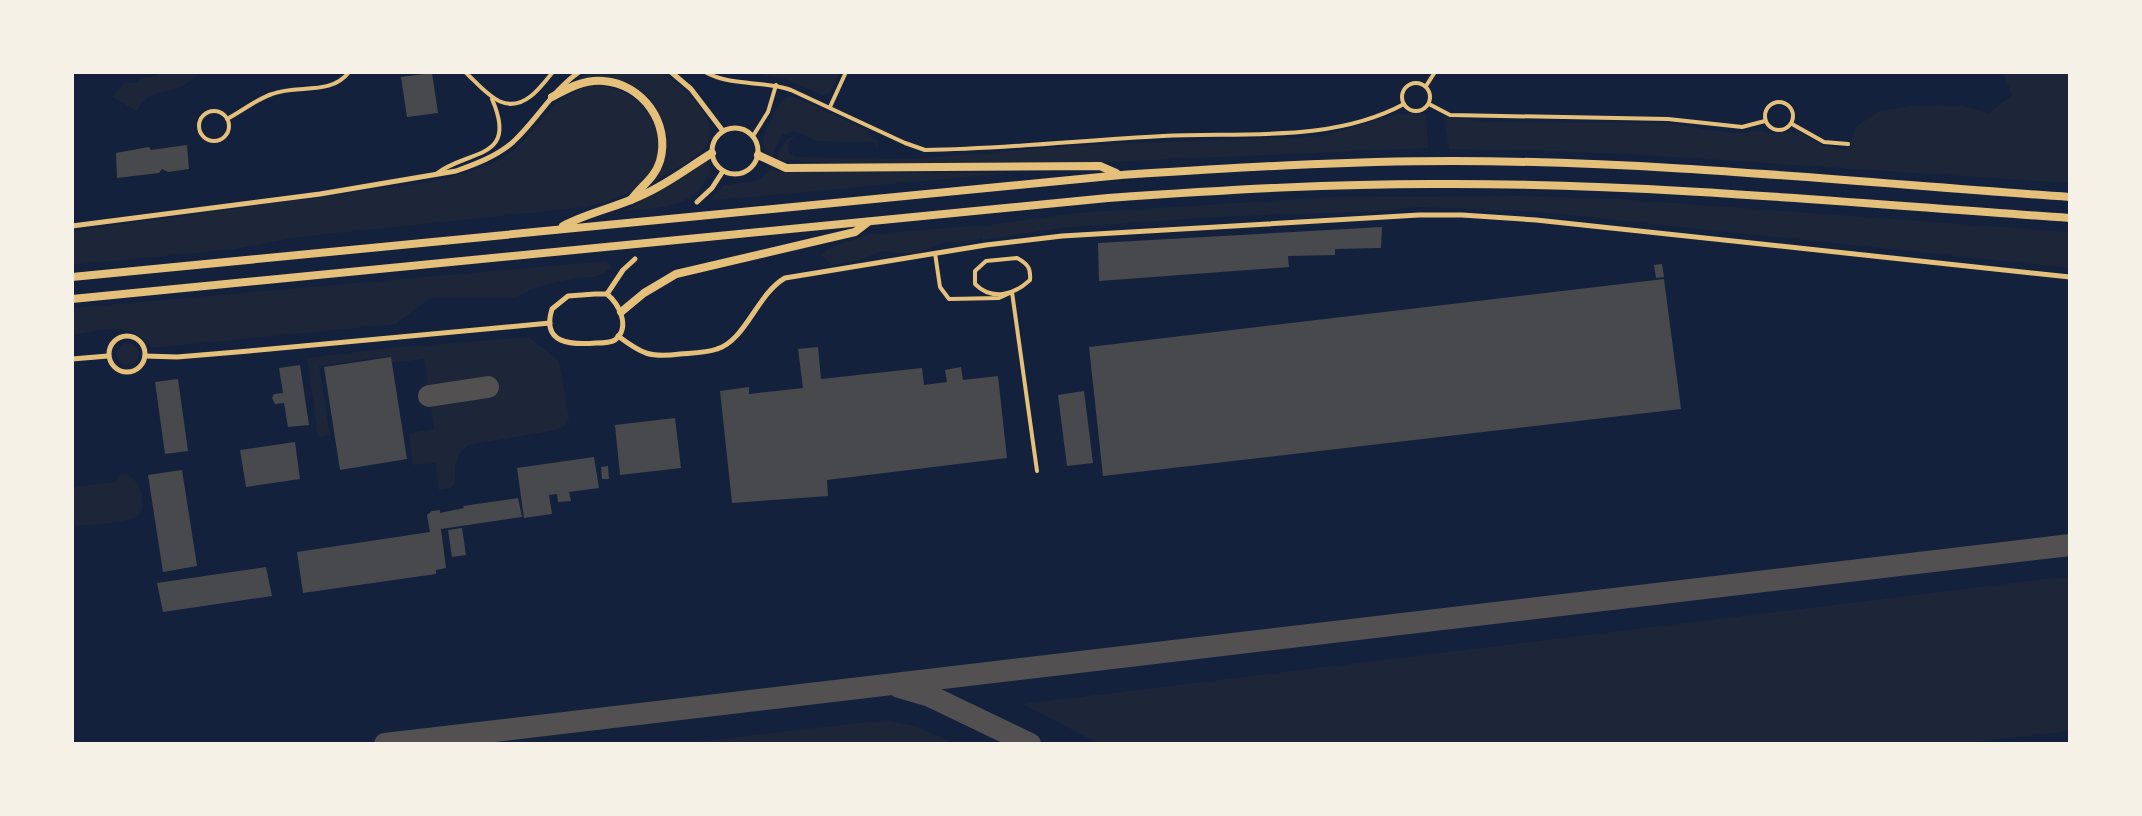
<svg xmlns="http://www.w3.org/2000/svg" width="2142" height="816" font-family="Karla,sans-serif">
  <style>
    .green { fill: #1d2539 }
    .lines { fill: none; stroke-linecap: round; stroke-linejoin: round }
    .taxiway { stroke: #525050; stroke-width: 22 }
    .building { fill: #48494c }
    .minor { stroke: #e5c07b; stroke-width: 4 }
    .tertiary { stroke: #e5c07b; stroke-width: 5 }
    .motorway { stroke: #e5c07b; stroke-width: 8 }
  </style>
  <rect width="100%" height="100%" fill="#14213d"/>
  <g class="green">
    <path d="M160 72H202C195 75 186 85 180 87 162 94 147 90 137 111L112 97 125 82 137 83 140 78 157 76Z"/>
    <path d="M589 72H660C682 84 727 123 704 149 692 162 671 171 656 180 686 116 636 59 570 84Z"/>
    <polygon points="761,72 840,72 830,92 822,95 785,79 763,75"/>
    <polygon points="2003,72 2070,72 2070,183 1611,153 1449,149 1444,117 1495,122 1663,123 1733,133 1762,131 1772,134 1797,131 1824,146 1847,150 1856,127 1879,111 1911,106 1959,105 1989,113 2012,95"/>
    <path d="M592 85C637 85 678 128 650 173 637 194 610 202 586 207L299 237 235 249 72 265V231L430 182C456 175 484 170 507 155 541 131 547 96 592 85Z"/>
    <path d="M789 96 798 98 869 131 868 134 877 140 878 146 876 148 875 143 817 141 794 131 782 135 771 158C757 143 765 132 773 116 778 107 779 101 789 96Z"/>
    <path d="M1401 113 1426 114 1428 148 1040 165 845 164 777 159C781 149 783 137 796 137L789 141 788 152 795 157 911 159 1085 145 1322 136Z"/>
    <path d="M708 160 710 177 707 176C696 209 654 208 624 211Z"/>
    <polygon points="770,170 793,172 1010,173 708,201 723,186 758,180"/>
    <polygon points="1520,196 1619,199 2070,232 2070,268 1539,212 1417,207 1382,211 1214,217 1061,228 982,240 982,236 979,239 955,243 944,242 914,255 882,251 859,260 833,265 821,255 829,248 870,234 987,225 1075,213 1331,197"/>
    <path d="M606 261 612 268 595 277 575 278 536 287 515 298H430L396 324 151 348C131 319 102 331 72 335V308Z"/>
    <path d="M529 337 559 361 569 418 566 425 556 430 469 445C454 455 455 466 455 483L450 488 439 490 436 463 413 465 409 433 434 429 424 359 392 363 390 356 319 366 330 435 318 437 307 358 389 348Z"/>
    <circle cx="128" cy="354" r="11"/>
    <path d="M121 474C143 475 149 510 136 517 120 524 94 524 74 526L72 487 115 482Z"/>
    <polygon points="2070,576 2070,731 1958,744 1100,744 1022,704"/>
    <polygon points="884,720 915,726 955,744 678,744"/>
  </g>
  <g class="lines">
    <g class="taxiway">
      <polyline points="429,396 488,387"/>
      <polyline points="899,687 930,696 1030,744"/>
      <polyline points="385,744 2070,545"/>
    </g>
  </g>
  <g class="building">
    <polygon points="432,73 438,113 407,117 401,77"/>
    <polygon points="187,145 189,169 168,172 162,169 159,173 117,178 116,153 149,147 151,150"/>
    <polygon points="1382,227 1381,248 1335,249 1335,255 1288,256 1289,267 1099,281 1098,243"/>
    <polygon points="1662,264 1664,277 1656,278 1654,265"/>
    <polygon points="1664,279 1681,409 1103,476 1089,347"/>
    <polygon points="818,347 821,379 922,368 924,385 947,382 945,370 961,367 963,380 998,376 1007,458 827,480 828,496 732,503 720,391 749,387 749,394 803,388 798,349"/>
    <polygon points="391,357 407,459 340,470 324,367"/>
    <polygon points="300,365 309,425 288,427 284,403 275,404 272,398 274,394 283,393 279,368"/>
    <polygon points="178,379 188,451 165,454 155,382"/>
    <polygon points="1084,391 1093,463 1067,466 1058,395"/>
    <polygon points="675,418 681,468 620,475 615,425"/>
    <polygon points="295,442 300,479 246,487 240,450"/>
    <polygon points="594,457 599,488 569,492 571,501 558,502 557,494 549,495 552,514 524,518 517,468"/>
    <polygon points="608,466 609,479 602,479 601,467"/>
    <polygon points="182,470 197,566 163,572 148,475"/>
    <polygon points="518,498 522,517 441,529 446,568 436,570 436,574 303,593 297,552 430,532 427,515 432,511 440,510 440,513 464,508 463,506"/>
    <polygon points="462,528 466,555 452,557 448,530"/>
    <polygon points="266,567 272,596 163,612 157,583"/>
  </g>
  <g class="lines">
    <g class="minor">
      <path d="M465 72C484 89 503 118 531 96 539 90 546 80 553 72"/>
      <path d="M705 72C732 87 763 80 791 90L905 143 925 150C1005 149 1084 140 1163 136 1242 132 1332 143 1404 104"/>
      <circle cx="1416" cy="97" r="14"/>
      <polyline points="1426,86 1435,72"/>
      <circle cx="1779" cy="116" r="14"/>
      <polyline points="1429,104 1450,115 1668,119 1742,127 1765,121"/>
      <polyline points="830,107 846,72"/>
      <circle cx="214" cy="126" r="15"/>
      <path d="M227 119C242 111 257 99 272 94 298 84 331 96 349 72"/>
      <polyline points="1792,124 1824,142 1848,144"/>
      <polyline points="753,136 768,112 776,85"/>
      <path d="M436 174C468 149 519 161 492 99"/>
      <polyline points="935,253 940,287 949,299 999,298 1012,292 1037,471"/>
      <path d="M1017 258C1028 264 1031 268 1030 280 1014 295 992 301 975 284V271L986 261Z"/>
    </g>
    <g class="tertiary">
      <polyline points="671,72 691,89 723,131"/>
      <circle cx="735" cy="151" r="23"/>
      <polyline points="697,202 712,188 723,171"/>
      <path d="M72 226 320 194 456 171C476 164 497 156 513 142 537 120 552 91 579 72"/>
      <path d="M595 294H607C619 304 631 327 615 340 610 343 601 343 596 343 571 345 541 344 552 309L568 296Z"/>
      <polyline points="607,294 623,270 635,259"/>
      <circle cx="127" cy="354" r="18"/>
      <path d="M618 336C642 354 650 358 680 354 692 353 706 353 717 349 746 340 757 294 785 278L986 245 1062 236 1419 215H1462L1536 220 2070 277"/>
      <polyline points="145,356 177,357 249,351 550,323"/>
      <polyline points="72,359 108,356"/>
    </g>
    <g class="motorway">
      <path d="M552 97C568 88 585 79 604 81 642 84 671 123 660 161 655 178 641 186 631 200"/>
      <polyline points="758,155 786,168 1100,166 1116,173"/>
      <path d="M563 226C587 213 614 208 640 196 665 186 689 167 712 153"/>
      <path d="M72 277 1121 175C1232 168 1342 161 1453 161 1659 161 1865 183 2070 197"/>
      <path d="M72 299 1108 198C1223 190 1338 183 1453 184 1659 184 1865 204 2070 218"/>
      <polyline points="621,312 644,293 676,274 855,232 868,222"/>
    </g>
  </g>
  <rect width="2142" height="816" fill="none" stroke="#f6f1e7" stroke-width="148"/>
</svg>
